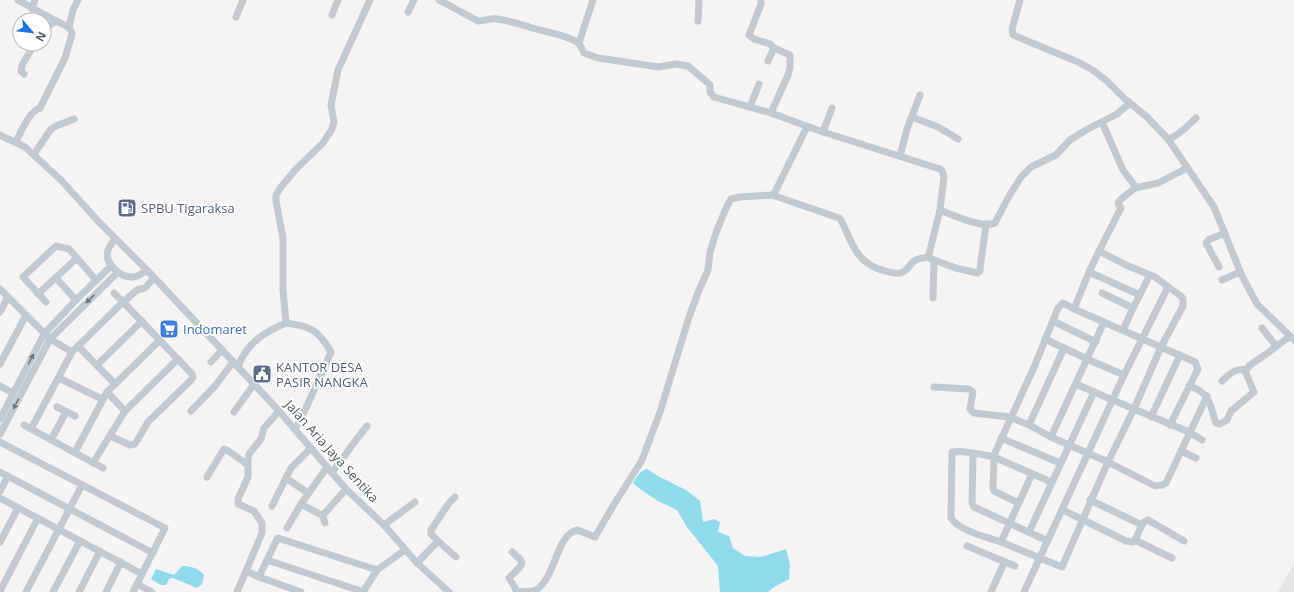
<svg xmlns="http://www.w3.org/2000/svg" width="1294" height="592" font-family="'Open Sans',sans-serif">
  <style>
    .education { fill: #e6e4e5 }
    .water { fill: #90daee }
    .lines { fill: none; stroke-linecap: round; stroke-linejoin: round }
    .minor { stroke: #c1cad2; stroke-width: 7 }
    .oneway { fill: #6e7983 }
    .labels { text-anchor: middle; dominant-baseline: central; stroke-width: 3.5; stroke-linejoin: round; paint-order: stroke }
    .service-label { font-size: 13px; fill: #4e5e75; stroke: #fff; text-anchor: start }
    .shop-label { font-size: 13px; fill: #366cbe; stroke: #fff; text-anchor: start }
    .street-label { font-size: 13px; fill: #4a5661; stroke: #fff }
  </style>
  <rect width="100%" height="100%" fill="#f5f3f3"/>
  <polygon class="education" points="1294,563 1294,592 1278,592 1281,587"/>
  <g class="water">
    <path d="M647 469 658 476 686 490 700 501 703 522 714 519 720 522 718 532 729 536 733 548 745 556 761 557 786 549 790 564 789 579 774 587 768 592H720L718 566 687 527 677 510 658 501 640 489 633 483C637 476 640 471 647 469Z"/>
    <path d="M182 566C191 566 198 568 204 575L202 584 197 588 173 578 169 579 166 585H161L151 579 156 569 174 575Z"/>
  </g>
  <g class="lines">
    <g class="minor">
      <polyline points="18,0 56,21"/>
      <path d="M439 0 478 21C485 21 490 18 497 19 511 21 523 25 536 29 550 33 566 35 579 43L593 0"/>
      <polyline points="761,0 761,4 749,35 754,39 770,44 774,48 790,55 790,68 788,75 771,113"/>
      <polyline points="1020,0 1012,29 1013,35 1078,62 1094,71 1107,81 1125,99 1147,117 1168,139 1214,207 1242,276 1257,304 1294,340"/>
      <polyline points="32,9 35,0"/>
      <polyline points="408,12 414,0"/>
      <polyline points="332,15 338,0"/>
      <polyline points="236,17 243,0"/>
      <polyline points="698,21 699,0"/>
      <polyline points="69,27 73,10 78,0"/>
      <polyline points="579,43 584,53 598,58 659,67 675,64 688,66 708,83 710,85 710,92 714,97 771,113 823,132 940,169 942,171 944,177 940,210 929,254 929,257 931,259 956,268 977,273 980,271 980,269 986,224"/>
      <polyline points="768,61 774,48"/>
      <path d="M24 74 21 71C22 58 31 56 33 44"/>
      <polyline points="750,107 759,84"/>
      <polyline points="912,117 938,127 958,139"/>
      <polyline points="823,132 832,108"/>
      <polyline points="0,135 25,147 61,180 98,221 147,270 254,384 279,411 346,489 384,525 417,563 449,592"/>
      <path d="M1168 139C1179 136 1188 125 1196 118"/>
      <path d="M16 142C20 133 27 117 35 111 36 109 39 109 40 108L65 58 72 34C71 26 62 24 56 21L44 29"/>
      <polyline points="34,154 51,129 56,126 74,119"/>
      <polyline points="900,156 907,129 920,95"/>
      <polyline points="1135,188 1158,183 1187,168"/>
      <polyline points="772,195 775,192 807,127"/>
      <path d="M940 210C952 215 983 229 995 223L1008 198 1021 177 1031 167 1056 155 1070 140 1086 130 1117 114 1130 103"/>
      <path d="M115 239C113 242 109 246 108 250 104 263 120 278 133 277 138 277 143 273 147 270"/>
      <polyline points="1099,251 1121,208 1118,203 1120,200 1135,188 1135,186 1123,170 1102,122"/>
      <polyline points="1219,267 1206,243 1208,240 1225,233"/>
      <polyline points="1089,272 1140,295"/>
      <polyline points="56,278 76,300"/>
      <polyline points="1222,280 1240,272"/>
      <polyline points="1167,286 1181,296 1183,299 1183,306 1161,347 1134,409 1189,432 1202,440"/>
      <polyline points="0,289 50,339 72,352 31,429 103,468"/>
      <polyline points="114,293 123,302 137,290 145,288 154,278"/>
      <polyline points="1102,293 1133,308"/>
      <polyline points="38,294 77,258"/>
      <polyline points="933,298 934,260"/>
      <polyline points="46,302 23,277 56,246 69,249 96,280"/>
      <polyline points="0,312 8,297"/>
      <polyline points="1053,321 1096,342"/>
      <polyline points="1262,328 1276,346"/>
      <polyline points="1123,330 1133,308 1150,275"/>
      <polyline points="1045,339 1087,359 1124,375"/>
      <polyline points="78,346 115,384"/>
      <polyline points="72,352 123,302 192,374 193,377 191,380 148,422 135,444 130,445 110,436"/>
      <polyline points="211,362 222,350"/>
      <polyline points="0,364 26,315"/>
      <polyline points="97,365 142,321"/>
      <path d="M238 367C246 344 264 332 286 323"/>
      <polyline points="59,378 102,399"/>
      <path d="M1222 381C1230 374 1235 368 1246 370"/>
      <polyline points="1076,384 1094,392"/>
      <polyline points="0,386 13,393"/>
      <path d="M1189 386C1210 392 1210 405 1216 423L1220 424 1227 420 1231 411 1254 392 1246 373V370L1250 365 1269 352 1290 336"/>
      <polyline points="934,387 969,389 973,392 970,409 974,413 1010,417 1019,421 1029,425 1051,437 1108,462 1155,486 1162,485 1166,483 1207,396"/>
      <polyline points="107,392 125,411"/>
      <polyline points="57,407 75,416"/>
      <polyline points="191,411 215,386 233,362"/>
      <polyline points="234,412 254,384"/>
      <polyline points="1151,417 1180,355"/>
      <polyline points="0,419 44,334 76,300 111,266"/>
      <polyline points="24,425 31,429"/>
      <polyline points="1029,425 1064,348"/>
      <path d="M295 430 306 408 331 352C319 331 311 326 286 323L283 290V238L276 201V195L281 187 296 169 323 143 332 129 334 122 331 105 338 70 370 0"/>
      <polyline points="0,434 50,339 118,272"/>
      <polyline points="1051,437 1104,322"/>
      <polyline points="1001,438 1060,463"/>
      <polyline points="51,440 66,412"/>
      <polyline points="0,442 165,528 133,592"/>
      <polyline points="1181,451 1196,458"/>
      <polyline points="75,452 107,392 160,340"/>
      <polyline points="973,454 972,503 974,507 1048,541"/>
      <polyline points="93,463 125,411 178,359"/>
      <polyline points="0,472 153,553"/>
      <polyline points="332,473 356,440 367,426"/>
      <polyline points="207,477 224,449 227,450 248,465"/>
      <polyline points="286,478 291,468 311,448"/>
      <polyline points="0,491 8,476"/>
      <polyline points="0,498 142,574"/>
      <polyline points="1090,500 1142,525 1135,540 1172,558"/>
      <polyline points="1019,503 994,491 993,488 994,457 995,453 1035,365 1058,308 1063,303 1074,309"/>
      <polyline points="272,506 286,478 308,493"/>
      <polyline points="1063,510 1126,541 1133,542 1135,540"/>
      <polyline points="323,516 301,504 327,467"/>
      <polyline points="325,523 323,517 324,514 346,489"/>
      <polyline points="384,525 415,502"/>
      <polyline points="1142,525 1145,521 1148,520 1184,541"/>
      <polyline points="287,528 301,504"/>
      <polyline points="1029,532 1094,392 1134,409 1108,462 1062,567 1001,542 1032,474"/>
      <polyline points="438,541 456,557"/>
      <polyline points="0,542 18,508"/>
      <path d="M1001 542C987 537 959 531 951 518L952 452C961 450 985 455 994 457L1051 482"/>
      <polyline points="967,546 1015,566"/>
      <polyline points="512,552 520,559 522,563 520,567 509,578 517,591"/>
      <polyline points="267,560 364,592"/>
      <polyline points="417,563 438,541 431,534 431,530 449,503 455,497"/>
      <polyline points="246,571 262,533 262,523 254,511 238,504 238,499 248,477 248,459 249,454 261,439 264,428 279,411"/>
      <polyline points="259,577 277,539 278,538 377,570"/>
      <polyline points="137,584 152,592"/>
      <polyline points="0,591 38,518"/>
      <polyline points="26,592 82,485"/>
      <polyline points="53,592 80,541"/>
      <polyline points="79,592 100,551"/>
      <polyline points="106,592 121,562"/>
      <polyline points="237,592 246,571 259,577 301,592"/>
      <polyline points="363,592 377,570 405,550"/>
      <path d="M516 592C521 591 529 592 534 591 556 581 555 534 578 530L595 537 613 506 642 460 660 412 689 317 699 290 708 270 710 252 717 230 727 206 731 199 740 197 772 195 839 218 841 220C852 242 856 263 882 270 888 272 894 274 900 273 907 272 909 265 914 261 918 258 924 258 929 257"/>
      <polyline points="991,592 1004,563"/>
      <polyline points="1024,592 1124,375 1166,291 1167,286 1155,277 1126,265 1099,251 1089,272 1074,309 1195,362 1198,369 1170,425"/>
    </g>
  </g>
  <defs><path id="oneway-solid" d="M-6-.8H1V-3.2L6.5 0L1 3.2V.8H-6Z"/></defs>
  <g class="oneway">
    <use href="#oneway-solid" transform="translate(90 299) rotate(136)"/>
    <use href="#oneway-solid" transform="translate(31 359) rotate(-63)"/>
    <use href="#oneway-solid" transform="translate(16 404) rotate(117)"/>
  </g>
  <defs>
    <g id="fuel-square" transform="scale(1)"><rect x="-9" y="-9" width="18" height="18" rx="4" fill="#5c6f8a" stroke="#fff"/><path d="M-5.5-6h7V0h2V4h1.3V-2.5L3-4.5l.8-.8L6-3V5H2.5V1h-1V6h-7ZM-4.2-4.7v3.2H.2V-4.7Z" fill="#fff"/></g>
    <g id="supermarket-square" transform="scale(1)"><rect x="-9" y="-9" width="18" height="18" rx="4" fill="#3f7fe0" stroke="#fff"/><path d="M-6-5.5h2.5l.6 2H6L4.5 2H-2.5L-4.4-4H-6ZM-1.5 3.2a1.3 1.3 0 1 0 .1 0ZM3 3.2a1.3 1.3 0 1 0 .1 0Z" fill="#fff"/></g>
    <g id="civic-square" transform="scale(1)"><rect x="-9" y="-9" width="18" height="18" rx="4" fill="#5c6f8a" stroke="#fff"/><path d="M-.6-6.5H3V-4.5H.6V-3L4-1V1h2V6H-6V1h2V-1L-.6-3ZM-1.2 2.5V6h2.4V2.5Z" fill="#fff"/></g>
  </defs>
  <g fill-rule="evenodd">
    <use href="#fuel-square" x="127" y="208"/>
    <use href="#supermarket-square" x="169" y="329"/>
    <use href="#civic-square" x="262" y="374"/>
  </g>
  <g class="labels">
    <g class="service-label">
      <text x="141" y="208">SPBU Tigaraksa</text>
      <text x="276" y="367">KANTOR DESA<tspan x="276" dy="15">PASIR NANGKA</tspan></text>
    </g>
    <g class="shop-label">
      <text x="183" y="329">Indomaret</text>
    </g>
    <g class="street-label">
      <text transform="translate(332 451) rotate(48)">Jalan Aria Jaya Sentika</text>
    </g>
  </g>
  <g transform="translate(32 32) rotate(118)"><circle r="19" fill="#ffffff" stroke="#b7bbc0"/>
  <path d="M0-3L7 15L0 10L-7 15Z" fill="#1a73e8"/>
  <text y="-6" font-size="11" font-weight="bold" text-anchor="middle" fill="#4a5661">N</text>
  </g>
</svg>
